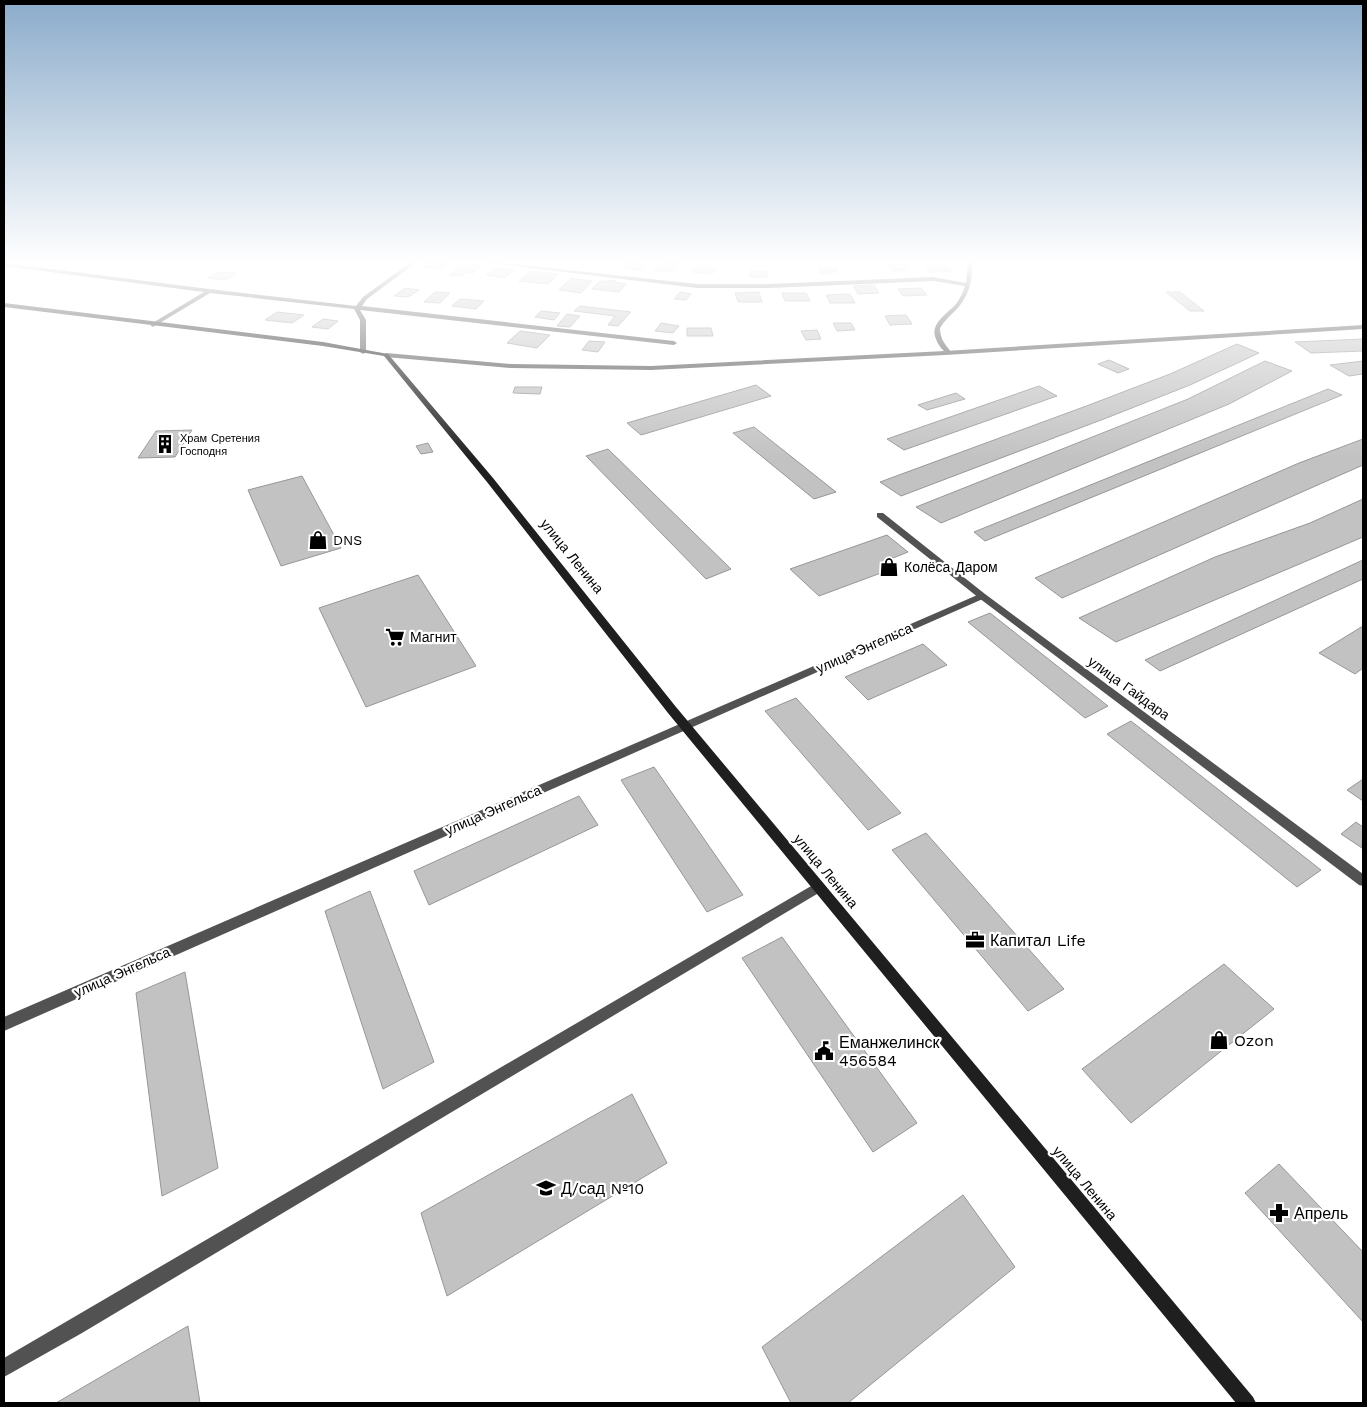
<svg xmlns="http://www.w3.org/2000/svg" width="1367" height="1407" font-family="'Work Sans',sans-serif">
  <style>
    .building { fill: #c2c2c2; stroke: #969696 }
    .lines { fill: none; stroke-linecap: round; stroke-linejoin: round }
    .minor { fill: #525252; fill-rule: evenodd }
    .tertiary { fill: #525252; fill-rule: evenodd }
    .secondary { fill: #1f1f1f; fill-rule: evenodd }
    .labels { text-anchor: middle; dominant-baseline: central; stroke-width: 4.5; stroke-linejoin: round; paint-order: stroke }
    .far-poi-label { font-size: 11px; fill: #000; stroke: #fff; text-anchor: start }
    .poi-label { font-size: 14px; fill: #000; stroke: #fff; text-anchor: start }
    .street-label { font-size: 14px; fill: #000; stroke: #fff }
    .near-poi-label { font-size: 16px; fill: #000; stroke: #fff; text-anchor: start }
  </style>
  <rect width="100%" height="100%" fill="#fff"/>
  <g class="building">
    <polygon points="429,262 437,262 448,263 440,269 422,267"/>
    <polygon points="627,262 645,264 640,270 622,268"/>
    <polygon points="661,262 668,262 679,263 671,272 653,270"/>
    <polygon points="463,264 482,266 473,273 466,272 461,276 450,275"/>
    <polygon points="903,264 908,270 892,271 887,265"/>
    <polygon points="924,264 945,264 952,271 930,272"/>
    <polygon points="696,266 716,268 712,274 692,272"/>
    <polygon points="495,268 514,270 505,278 486,275"/>
    <polygon points="836,268 838,272 829,272 830,274 821,274 818,269"/>
    <polygon points="530,271 558,274 548,284 519,281"/>
    <polygon points="750,271 767,271 768,277 750,277"/>
    <polygon points="218,272 236,273 226,280 207,278"/>
    <polygon points="571,278 592,281 581,293 559,290"/>
    <polygon points="607,280 616,281 614,282 626,284 619,292 592,289 600,281 605,282"/>
    <polygon points="874,285 879,293 858,294 853,286"/>
    <polygon points="405,288 419,290 408,297 394,296"/>
    <polygon points="921,288 927,295 903,296 898,289"/>
    <polygon points="435,292 450,293 440,303 424,302"/>
    <polygon points="680,292 691,294 686,300 674,299"/>
    <polygon points="759,292 762,302 738,302 735,293"/>
    <polygon points="1166,292 1180,292 1204,311 1190,311"/>
    <polygon points="782,293 806,293 810,301 785,301"/>
    <polygon points="850,294 855,303 830,303 826,295"/>
    <polygon points="460,299 484,301 476,309 452,306"/>
    <polygon points="580,306 631,312 618,326 608,325 615,316 574,311"/>
    <polygon points="541,311 560,313 554,320 535,317"/>
    <polygon points="277,312 304,315 292,323 265,320"/>
    <polygon points="567,314 580,316 570,327 557,326"/>
    <polygon points="906,315 912,324 890,325 885,316"/>
    <polygon points="323,319 338,321 328,329 312,327"/>
    <polygon points="661,323 679,326 673,333 655,331"/>
    <polygon points="833,323 851,323 855,330 837,331"/>
    <polygon points="687,328 711,328 713,336 687,336"/>
    <polygon points="817,330 821,339 806,340 801,331"/>
    <polygon points="520,331 550,335 537,348 507,343"/>
    <polygon points="1363,339 1363,351 1311,353 1295,342"/>
    <polygon points="589,341 605,342 598,352 582,350"/>
    <polygon points="1237,344 1259,353 1190,385 1109,417 901,496 880,482 1089,405 1170,374"/>
    <polygon points="1109,360 1129,369 1118,373 1098,364"/>
    <polygon points="1265,361 1292,371 1229,404 941,523 916,507 1188,399"/>
    <polygon points="1363,361 1363,374 1349,376 1330,365"/>
    <polygon points="756,385 771,396 641,435 627,423"/>
    <polygon points="1039,386 1057,396 904,450 887,439"/>
    <polygon points="515,387 542,387 540,394 513,393"/>
    <polygon points="1328,389 1342,395 985,541 974,532"/>
    <polygon points="956,393 965,399 927,410 918,405"/>
    <polygon points="754,427 836,492 814,499 733,433"/>
    <polygon points="192,430 175,457 138,458 156,431"/>
    <polygon points="1363,439 1363,465 1062,598 1035,578 1299,463"/>
    <polygon points="428,443 433,452 421,454 416,446"/>
    <polygon points="608,449 731,569 706,579 586,456"/>
    <polygon points="302,476 341,548 281,566 248,490"/>
    <polygon points="1363,499 1363,537 1116,642 1079,618 1215,557 1310,523"/>
    <polygon points="887,535 908,552 888,560 897,567 819,596 790,569"/>
    <polygon points="1363,560 1363,579 1160,671 1145,660"/>
    <polygon points="418,575 476,666 366,707 319,608"/>
    <polygon points="990,613 1108,706 1085,718 968,622"/>
    <polygon points="1363,626 1363,668 1355,674 1319,653"/>
    <polygon points="923,644 947,665 868,700 845,677"/>
    <polygon points="796,698 901,813 868,830 765,711"/>
    <polygon points="1131,721 1321,870 1297,887 1107,734"/>
    <polygon points="654,767 743,895 707,912 621,780"/>
    <polygon points="1363,779 1363,801 1347,790"/>
    <polygon points="579,796 598,825 429,905 414,871"/>
    <polygon points="1356,822 1363,827 1362,848 1341,834"/>
    <polygon points="926,833 1064,989 1028,1011 892,850"/>
    <polygon points="370,891 434,1062 383,1089 325,911"/>
    <polygon points="782,937 917,1123 873,1152 742,958"/>
    <polygon points="1224,964 1274,1009 1131,1123 1082,1069"/>
    <polygon points="185,972 218,1168 162,1196 136,993"/>
    <polygon points="632,1094 667,1163 447,1296 421,1213"/>
    <polygon points="1279,1164 1363,1252 1363,1322 1245,1193"/>
    <polygon points="963,1195 1015,1267 848,1403 791,1403 762,1347"/>
    <polygon points="188,1326 200,1403 56,1403"/>
  </g>
  <g class="lines">
    <g class="minor">
      <polygon points="411,262 417,262 367,299 362,306 674,341 677,343 674,345 360,310 366,320 366,352 363,354 360,352 360,320 354,309 210,293 153,327 151,326 151,324 204,292 4,266 4,263 209,289 356,306 363,297"/>
      <path d="M481 262H495L697 284H768L933 277 966 283 968 262H972C973 280 969 296 956 310 950 316 944 321 940 328 940 339 945 344 951 352L948 354C943 351 938 345 936 339 929 324 947 314 956 304 960 298 963 293 965 286L933 281 768 288H697Z"/>
      <polygon points="877,513 883,513 985,594 1363,874 1363,886 1359,885 979,598 877,517"/>
      <polygon points="818,882 822,883 824,887 822,891 82,1333 4,1377 4,1358"/>
    </g>
    <g class="tertiary">
      <polygon points="1363,325 1363,329 945,355 651,370 511,368 386,357 383,355 386,353 511,364 651,366 945,351"/>
      <polygon points="982,593 986,596 985,598 4,1031 4,1017"/>
    </g>
    <polygon class="secondary" points="4,303 323,342 388,354 493,478 676,707 1253,1397 1256,1403 1236,1403 668,713 487,482 384,356 323,346 4,307"/>
  </g>
  <linearGradient id="sky" x2="0" y2="1"><stop stop-color="#8baccb"/><stop offset="0.57" stop-color="#fff"/><stop offset="1" stop-color="#fff" stop-opacity="0"/></linearGradient>
  <rect width="1367" height="459" fill="url(#sky)"/>
  <defs>
    <g id="building-bare" transform="scale(1.5)"><path d="M-4-6H4V6H1V3H-1V6H-4ZM-2.5-4.3h1.7v1.8h-1.7ZM.8-4.3h1.7v1.8H.8ZM-2.5-1h1.7V.8h-1.7ZM.8-1h1.7V.8H.8Z" fill="#000" stroke="#fff" stroke-width="2.5" paint-order="stroke"/></g>
    <g id="shop-bare" transform="scale(1.5)"><path d="M-5-2.5h2.3a2.7 3.5 0 0 1 5.4 0H5L5.5 6h-11ZM-1.5-2.5h3a1.5 2.3 0 0 0-3 0Z" fill="#000" stroke="#fff" stroke-width="2.5" paint-order="stroke"/></g>
    <g id="supermarket-bare" transform="scale(1.5)"><path d="M-6-5.5h2.5l.6 2H6L4.5 2H-2.5L-4.4-4H-6ZM-1.5 3.2a1.3 1.3 0 1 0 .1 0ZM3 3.2a1.3 1.3 0 1 0 .1 0Z" fill="#000" stroke="#fff" stroke-width="2.5" paint-order="stroke"/></g>
    <g id="office-bare" transform="scale(1.5)"><path d="M-6-3h4V-5.5h4V-3h4V5H-6ZM-1-4.5V-3h2v-1.5ZM-6 0V1H6V0Z" fill="#000" stroke="#fff" stroke-width="2.5" paint-order="stroke"/></g>
    <g id="civic-bare" transform="scale(1.5)"><path d="M-.6-6.5H3V-4.5H.6V-3L4-1V1h2V6H-6V1h2V-1L-.6-3ZM-1.2 2.5V6h2.4V2.5Z" fill="#000" stroke="#fff" stroke-width="2.5" paint-order="stroke"/></g>
    <g id="school-bare" transform="scale(1.5)"><path d="M0-5L7-2L0 1L-7-2ZM-4 1L0 2.5L4 1V4Q0 6-4 4Z" fill="#000" stroke="#fff" stroke-width="2.5" paint-order="stroke"/></g>
    <g id="pharmacy-bare" transform="scale(1.5)"><path d="M-2-6h4v4h4v4h-4v4h-4v-4h-4v-4h4Z" fill="#000" stroke="#fff" stroke-width="2.5" paint-order="stroke"/></g>
  </defs>
  <g fill-rule="evenodd">
    <use href="#building-bare" x="165" y="444"/>
    <use href="#shop-bare" x="318" y="540"/>
    <use href="#shop-bare" x="889" y="567"/>
    <use href="#supermarket-bare" x="395" y="637"/>
    <use href="#office-bare" x="975" y="940"/>
    <use href="#shop-bare" x="1219" y="1040"/>
    <use href="#civic-bare" x="824" y="1051"/>
    <use href="#school-bare" x="546" y="1188"/>
    <use href="#pharmacy-bare" x="1279" y="1213"/>
  </g>
  <g class="labels">
    <g class="far-poi-label">
      <text x="180" y="438">Храм Сретения<tspan x="180" dy="13">Господня</tspan></text>
    </g>
    <g class="poi-label">
      <text x="333" y="540">DNS</text>
      <text x="904" y="567">Колёса Даром</text>
      <text x="410" y="637">Магнит</text>
    </g>
    <g class="street-label">
      <text transform="translate(572 556) rotate(51)">улица Ленина</text>
      <text transform="translate(864 648) rotate(-24)">улица Энгельса</text>
      <text transform="translate(1129 688) rotate(36)">улица Гайдара</text>
      <text transform="translate(493 810) rotate(-24)">улица Энгельса</text>
      <text transform="translate(826 871) rotate(50)">улица Ленина</text>
      <text transform="translate(122 972) rotate(-24)">улица Энгельса</text>
      <text transform="translate(1085 1183) rotate(50)">улица Ленина</text>
    </g>
    <g class="near-poi-label">
      <text x="990" y="940">Капитал Life</text>
      <text x="1234" y="1040">Ozon</text>
      <text x="839" y="1042">Еманжелинск<tspan x="839" dy="18">456584</tspan></text>
      <text x="561" y="1188">Д/сад №10</text>
      <text x="1294" y="1213">Апрель</text>
    </g>
  </g>
  <rect width="1367" height="1407" fill="none" stroke="#000000" stroke-width="10"/>
</svg>
